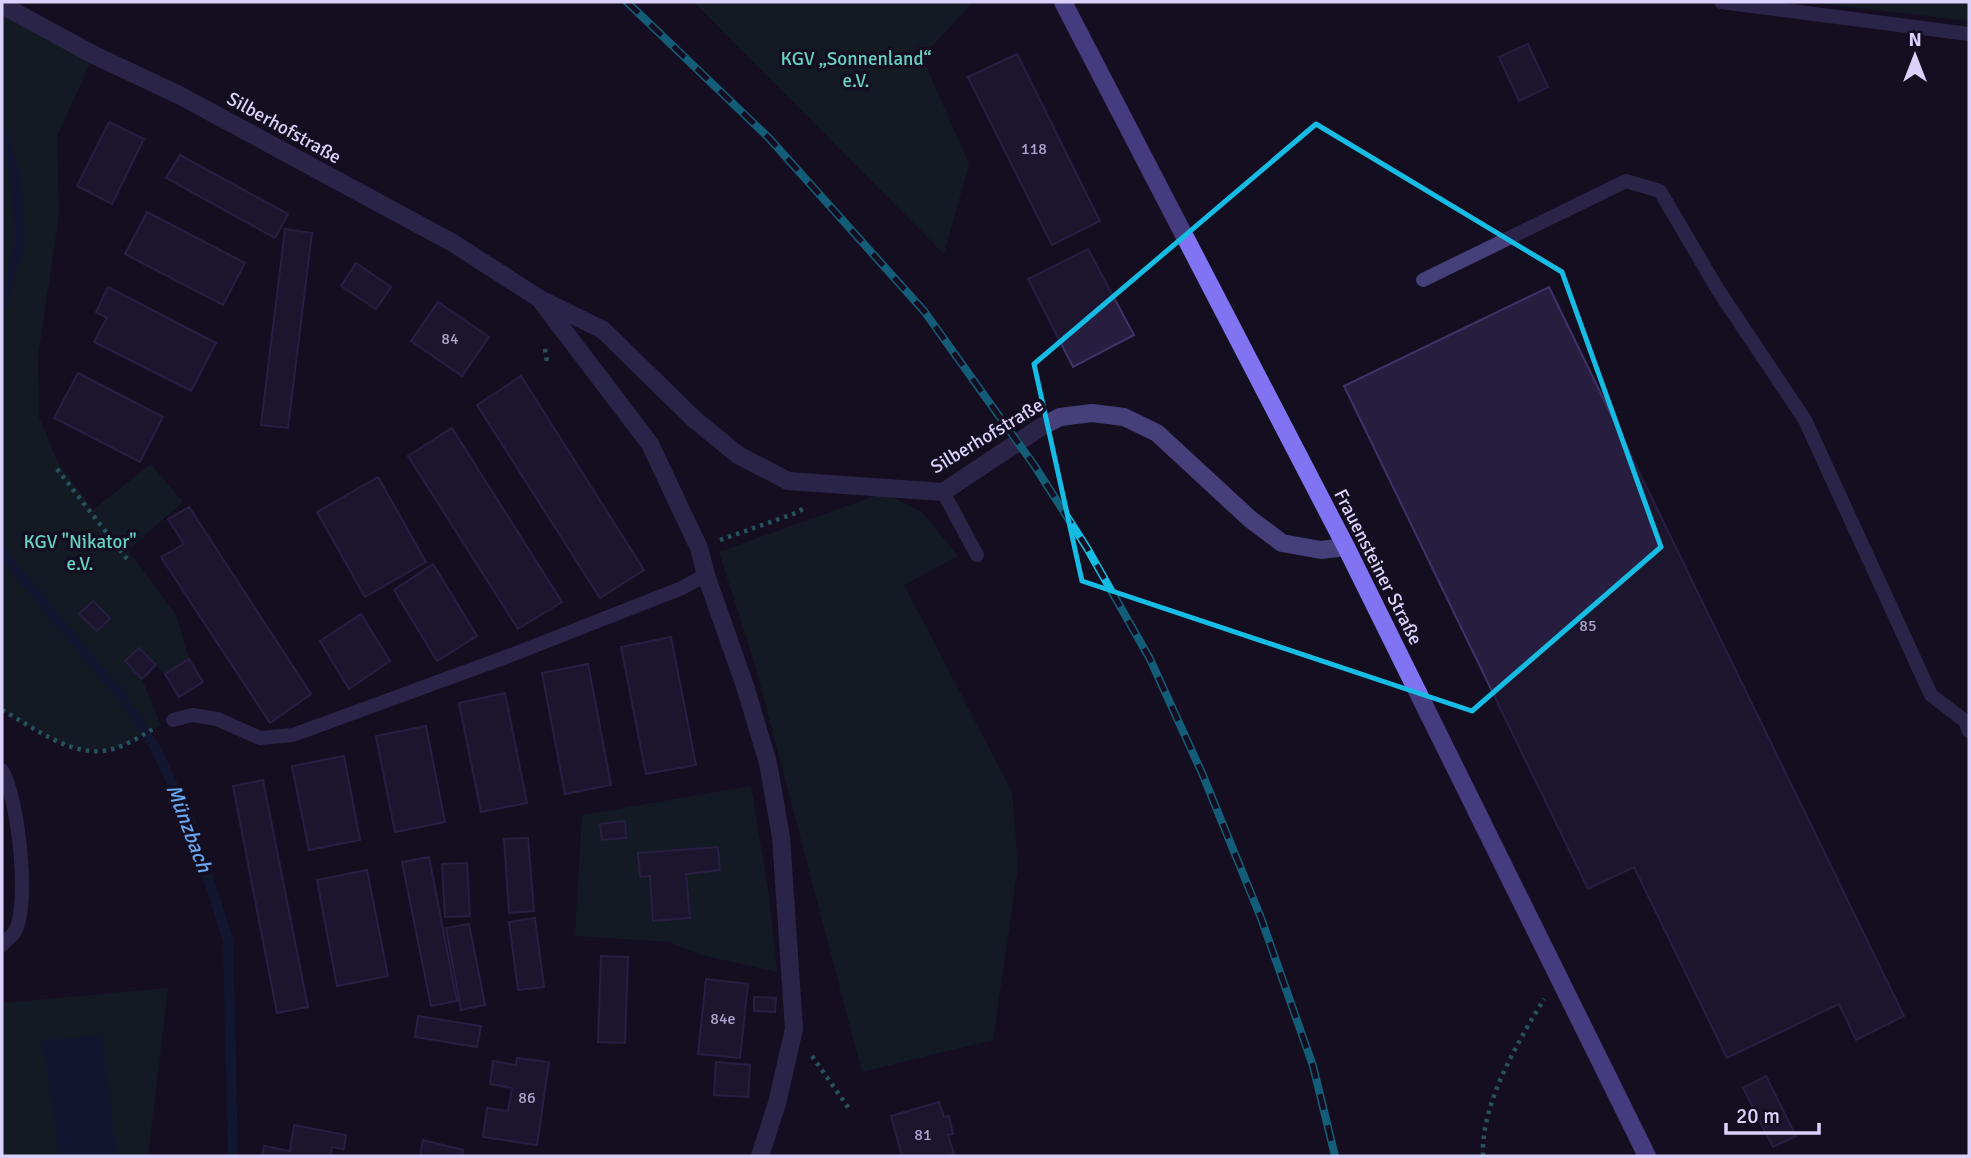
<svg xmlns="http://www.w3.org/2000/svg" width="1971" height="1158" font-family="Signika,sans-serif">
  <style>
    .green { fill: #132829 }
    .water { fill: #122041 }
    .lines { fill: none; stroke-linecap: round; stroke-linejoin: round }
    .stream { stroke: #122041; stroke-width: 10 }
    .building { fill: #271d3f; stroke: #413169; stroke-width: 2 }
    .path { stroke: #3aa4a7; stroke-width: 4.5; stroke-dasharray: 3.5 5; stroke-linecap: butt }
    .lane { stroke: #463f7a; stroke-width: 14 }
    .street { stroke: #463f7a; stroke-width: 18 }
    .secondary { stroke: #8173f1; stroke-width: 18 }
    .rail-casing { stroke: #16bce3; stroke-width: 8 }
    .rail { stroke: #140f20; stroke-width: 5; stroke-dasharray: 16; stroke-linecap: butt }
    .marked { fill: none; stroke: #16bce3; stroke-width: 5; stroke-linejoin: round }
    .labels { text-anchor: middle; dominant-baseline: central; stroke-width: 7; stroke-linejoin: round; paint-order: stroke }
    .number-label { font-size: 16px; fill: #aea5cc }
    .park-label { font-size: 19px; fill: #66d3c2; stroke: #140f20 }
    .street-label { font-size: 19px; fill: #dbd2fb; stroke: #140f20 }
    .water-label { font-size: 21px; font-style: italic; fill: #6aa6f1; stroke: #140f20 }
  </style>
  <rect width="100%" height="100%" fill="#140f20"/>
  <g class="green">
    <polygon points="694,2 973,2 922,57 969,164 944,254"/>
    <polygon points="1810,2 1969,2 1969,21"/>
    <path d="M2 5 94 55 57 136 59 214 38 357 39 417 57 461 93 510 151 464 183 502 128 550 176 615 189 659 165 674 155 666 142 679 161 726C145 733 128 745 112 749 73 759 34 728 2 710Z"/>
    <polygon points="883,493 922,512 958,556 904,585 1012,792 1018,866 993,1040 862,1072 754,661 719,552"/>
    <polygon points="751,786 769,896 777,972 702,955 669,942 575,936 582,815"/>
    <polygon points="168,988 148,1156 2,1156 2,1003"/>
  </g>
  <polygon class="water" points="102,1034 117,1156 60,1156 42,1041"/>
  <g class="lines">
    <g class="stream">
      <polyline points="2,131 14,171 20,241 2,306"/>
      <polyline points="2,553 124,700 156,749 191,824 228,940 233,1156"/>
    </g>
  </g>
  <g class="building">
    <polygon points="1528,44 1548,87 1519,101 1499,57"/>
    <polygon points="1017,54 1100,221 1052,245 968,77"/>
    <polygon points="109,122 144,139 112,204 77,186"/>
    <polygon points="180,155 288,214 275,238 166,178"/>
    <polygon points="147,212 245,263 223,305 125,254"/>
    <polygon points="285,229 312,233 288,428 261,425"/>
    <polygon points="1088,249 1134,335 1073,367 1028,279"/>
    <polygon points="356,263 391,287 376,309 341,286"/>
    <polygon points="108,287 216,343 191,391 94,342 107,318 96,312"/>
    <polygon points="1549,287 1904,1016 1856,1040 1839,1004 1727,1058 1634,867 1588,889 1344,386"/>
    <polygon points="438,302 489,337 462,376 411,341"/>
    <polygon points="78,373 163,417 140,462 54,418"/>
    <polygon points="521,376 644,570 600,598 477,405"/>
    <polygon points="452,428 562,602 518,629 408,456"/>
    <polygon points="378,477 426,562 365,597 317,512"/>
    <polygon points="189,507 311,694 270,723 161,557 184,544 168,519"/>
    <polygon points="433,564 477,636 437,661 394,590"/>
    <polygon points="93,601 110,618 97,631 79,614"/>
    <polygon points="361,614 390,661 349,689 320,641"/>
    <polygon points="671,637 696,765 646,774 621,647"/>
    <polygon points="139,648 156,665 142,679 125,661"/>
    <polygon points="189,659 203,682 179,697 165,674"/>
    <polygon points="588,664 611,785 565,794 542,673"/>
    <polygon points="505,693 527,803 481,812 459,703"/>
    <polygon points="426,726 445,822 395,832 376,736"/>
    <polygon points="344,756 360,840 309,850 292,766"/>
    <polygon points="263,780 308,1007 277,1013 233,786"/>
    <polygon points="625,821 626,838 602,840 600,824"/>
    <polygon points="528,838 534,911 509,913 504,839"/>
    <polygon points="718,847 720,870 686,874 690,918 653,921 650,876 640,877 638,853"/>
    <polygon points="429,857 457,1001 431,1006 402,862"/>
    <polygon points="467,863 470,916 445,917 442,864"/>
    <polygon points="367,870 388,976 337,986 317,880"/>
    <polygon points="535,918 544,987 518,990 509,922"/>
    <polygon points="469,924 485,1005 461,1010 446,928"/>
    <polygon points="601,956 628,957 625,1043 598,1042"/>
    <polygon points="706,979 748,984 740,1058 698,1054"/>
    <polygon points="754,997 776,998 775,1012 754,1011"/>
    <polygon points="418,1016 481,1026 477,1047 415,1037"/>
    <polygon points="517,1058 549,1062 537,1145 483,1137 487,1108 508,1111 512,1088 490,1084 493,1061 516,1065"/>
    <polygon points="716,1062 750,1065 748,1097 714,1095"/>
    <polygon points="1766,1076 1796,1136 1773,1147 1743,1088"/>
    <polygon points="939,1102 944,1117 949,1116 953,1134 948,1135 954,1154 945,1156 902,1156 891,1116"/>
    <polygon points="294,1125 346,1135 344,1149 332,1147 330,1156 262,1156 264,1146 290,1151"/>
    <polygon points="423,1140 463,1150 462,1155 466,1156 420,1156"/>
  </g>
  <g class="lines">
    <g class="path">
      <polyline points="545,349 547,362"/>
      <polyline points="57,469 127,559"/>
      <polyline points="720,540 796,513 806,507"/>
      <path d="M2 710C35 728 74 760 113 749 127 745 141 736 153 729"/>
      <polyline points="812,1056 850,1110"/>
      <path d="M1483 1156C1481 1103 1517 1044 1544 999"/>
    </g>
    <g class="lane">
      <polyline points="1721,2 1969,34"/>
      <polyline points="1423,280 1626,181 1660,191 1718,290 1805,420 1931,695 1965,721 1969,731"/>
      <polyline points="943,492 977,555"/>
      <polyline points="173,720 192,715 217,719 260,738 293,735 514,654 682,588 706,575"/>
      <path d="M2 770C18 797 31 907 14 933 11 937 5 941 2 945"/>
    </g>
    <g class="street">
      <polyline points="2,5 94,55 179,95 453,243 540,299 603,330 694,419 738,455 788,481 943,492 1041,427 1060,417 1092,413 1124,417 1157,433 1250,519 1282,543 1321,550 1346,547"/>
      <polyline points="542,302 650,444 699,548 706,575 745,686 768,763 781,837 794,1029 777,1103 760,1156"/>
    </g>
    <polyline class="secondary" points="1063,2 1346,547 1647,1156"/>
    <g class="rail-casing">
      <polyline id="rail" points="627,2 768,137 924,311 1034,465 1087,548 1150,659 1202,773 1261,918 1313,1066 1335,1156"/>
    </g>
    <use href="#rail" class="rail"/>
  </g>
  <path d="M0 0H1971V1158H0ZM1316 124 1562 272 1661 547 1472 711 1082 581 1034 364Z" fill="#140f20" fill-opacity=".55" fill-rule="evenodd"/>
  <path class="marked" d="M1316 124 1562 272 1661 547 1472 711 1082 581 1034 364Z"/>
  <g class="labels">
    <g class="number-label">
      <text x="1034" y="149">118</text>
      <text x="450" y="339">84</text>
      <text x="1588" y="626">85</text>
      <text x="723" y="1019">84e</text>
      <text x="527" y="1098">86</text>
      <text x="923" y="1135">81</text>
    </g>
    <g class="park-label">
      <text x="856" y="59">KGV „Sonnenland“<tspan x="856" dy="22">e.V.</tspan></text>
      <text x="80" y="542">KGV "Nikator"<tspan x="80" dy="22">e.V.</tspan></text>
    </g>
    <g class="street-label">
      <text transform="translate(284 128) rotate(29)">Silberhofstraße</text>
      <text transform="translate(987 436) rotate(-31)">Silberhofstraße</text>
      <text transform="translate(1378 567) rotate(63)">Frauensteiner Straße</text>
    </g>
    <g class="water-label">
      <text transform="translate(189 828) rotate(69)">Münzbach</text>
    </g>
  </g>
  <rect width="1971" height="1158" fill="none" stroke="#dbd2fb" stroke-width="7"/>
  <g transform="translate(1915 56)" stroke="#140f20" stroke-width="5" paint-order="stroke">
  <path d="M0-5L12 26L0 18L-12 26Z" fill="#dbd2fb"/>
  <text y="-10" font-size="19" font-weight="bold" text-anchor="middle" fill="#dbd2fb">N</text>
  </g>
  <path d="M1726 1123v10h93v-10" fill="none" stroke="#dbd2fb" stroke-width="3.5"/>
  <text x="1736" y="1123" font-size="21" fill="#dbd2fb" stroke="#140f20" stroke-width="5" paint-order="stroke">20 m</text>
</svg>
